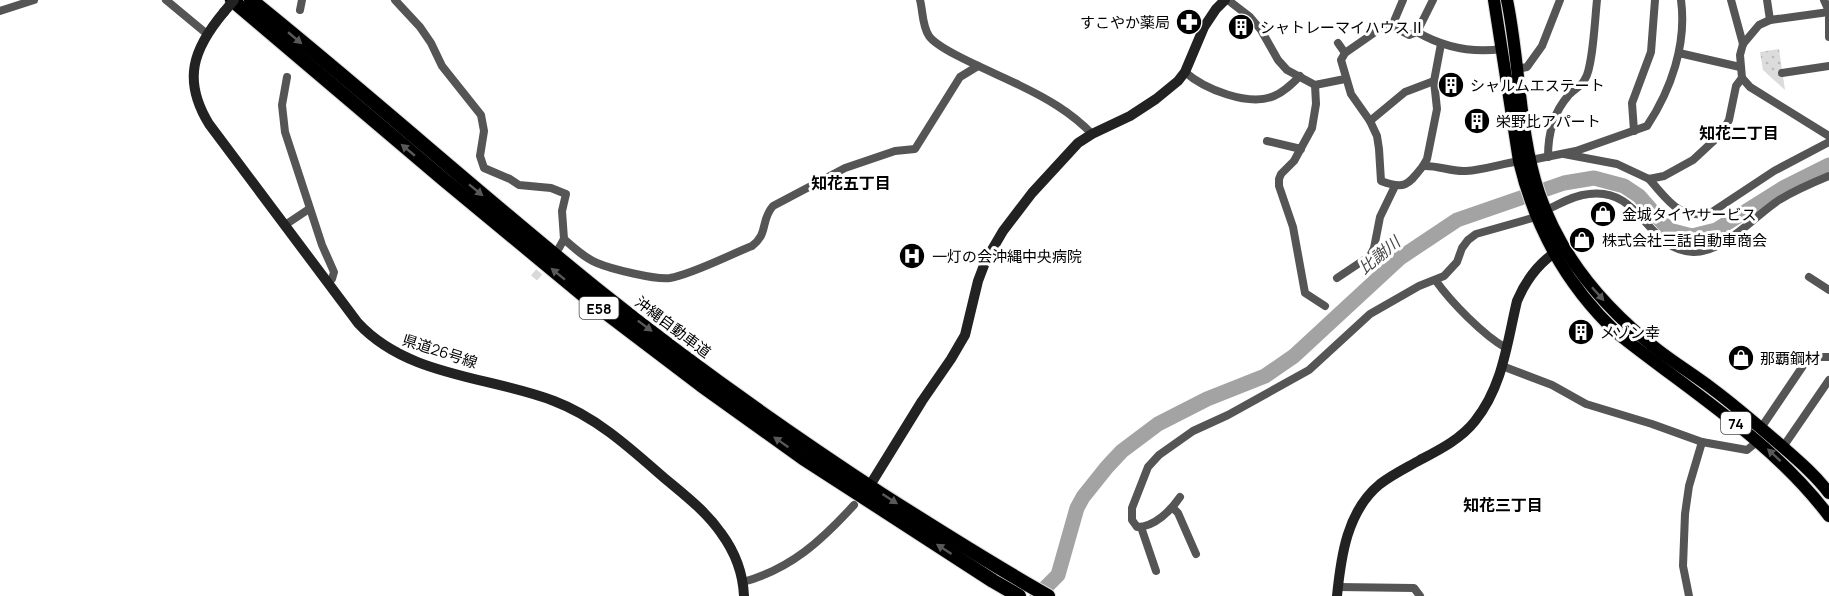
<svg xmlns="http://www.w3.org/2000/svg" width="1829" height="596" font-family="Manrope,'Noto Sans JP',sans-serif">
  <style>
    .grass { fill: url(#grass-dots) }
    .lines { fill: none; stroke-linecap: round; stroke-linejoin: round }
    .river { stroke: #a3a3a3; stroke-width: 15 }
    .street-tunnel { stroke: #d9d9d9; stroke-width: 8; stroke-dasharray: 8 4; stroke-linecap: butt }
    .primary-casing { stroke: #dbdbdb; stroke-width: 14 }
    .highway-casing { stroke: #dbdbdb; stroke-width: 16 }
    .street { stroke: #555; stroke-width: 8 }
    .secondary { stroke: #222; stroke-width: 10 }
    .primary { stroke: #000; stroke-width: 12 }
    .highway { stroke: #000; stroke-width: 14 }
    .secondary-bridge { stroke: #222; stroke-width: 10 }
    .oneway { fill: #595959 }
    .labels { text-anchor: middle; dominant-baseline: central; stroke-width: 6; stroke-linejoin: round; paint-order: stroke }
    .shield { fill: #fff; stroke: #4c4c4c; stroke-width: 1.5 }
    .shield-label { font-size: 14px; font-weight: bold; fill: #000 }
    .poi-label { font-size: 15px; fill: #000; stroke: #fff; text-anchor: start }
    .street-label { font-size: 15px; fill: #000; stroke: #fff }
    .neighbourhood-label { font-size: 16px; font-weight: bold; fill: #000; stroke: #fff }
    .water-label { font-size: 16px; font-style: italic; fill: #444; stroke: #fff }
  </style>
  <defs>
    <pattern id="grass-dots" width="8" height="8" patternUnits="userSpaceOnUse" patternTransform="scale(1.5)"><rect width="8" height="8" fill="#dcdcdc"/><path d="M2 2h.1M6 6h.1" fill="none" stroke="#bbb" stroke-width="1.8" stroke-linecap="round"/></pattern>
  </defs>
  <rect width="100%" height="100%" fill="#fff"/>
  <polygon class="grass" points="1779,49 1785,90 1763,70 1760,52"/>
  <g class="lines">
    <polyline class="river" points="1037,596 1058,575 1077,508 1083,497 1107,467 1122,451 1158,424 1207,399 1265,376 1294,356 1400,258 1457,220 1564,183 1594,178 1624,186 1639,196 1669,230 1692,236 1716,230 1783,188 1829,165"/>
    <polyline class="street-tunnel" points="534,278 547,263"/>
    <g class="primary-casing">
      <g id="primary">
        <path d="M1494 0 1519 161C1535 228 1567 286 1617 333 1691 392 1771 440 1829 516"/>
        <path d="M1507 0C1520 62 1519 134 1539 193 1561 258 1605 309 1658 350 1676 364 1696 376 1714 390 1738 408 1761 428 1784 448 1800 462 1816 476 1829 493"/>
      </g>
    </g>
    <g class="highway-casing">
      <g id="highway">
        <polyline points="232,0 443,179 593,303 701,385 803,458 993,581 1019,596"/>
        <path d="M251 0C369 95 482 197 600 292 690 364 785 431 881 494 936 529 991 564 1048 596"/>
      </g>
    </g>
    <g class="street">
      <polyline points="166,0 207,34"/>
      <polyline points="395,0 420,27 431,43 442,66 481,115 484,131 480,156 484,168 510,179 519,185 551,188 566,194 562,211 564,239 559,248"/>
      <path d="M920 0C923 11 922 26 929 36 939 51 1000 75 1019 85 1046 98 1071 112 1092 134"/>
      <polyline points="1228,0 1250,17 1261,30 1278,60 1287,70 1315,85 1345,79"/>
      <path d="M1403 0 1392 26 1386 25 1381 28 1345 53 1341 60 1351 94 1370 121 1377 136 1379 149 1381 181C1405 190 1408 185 1423 166 1438 165 1451 172 1466 171 1483 170 1501 164 1519 161"/>
      <polyline points="1731,0 1743,44"/>
      <polyline points="1767,0 1770,20"/>
      <polyline points="1824,0 1829,11"/>
      <polyline points="300,10 302,0"/>
      <polyline points="0,11 34,0"/>
      <polyline points="1829,18 1829,37"/>
      <path d="M1392 26 1409 35 1417 32C1443 47 1473 53 1502 49"/>
      <polyline points="1417,32 1433,0"/>
      <polyline points="1338,43 1345,53"/>
      <polyline points="1679,53 1740,67"/>
      <polyline points="1518,69 1527,67 1542,46 1560,0"/>
      <path d="M1185 72C1204 89 1249 107 1274 96 1284 92 1292 84 1300 76"/>
      <polyline points="1782,73 1829,66"/>
      <polyline points="287,77 282,105 285,132 322,245 334,272 332,279 328,283"/>
      <polyline points="1742,78 1750,87 1829,136"/>
      <polyline points="1315,85 1316,104 1312,128 1294,161 1281,174 1279,179 1279,186 1293,227 1305,293 1325,306"/>
      <polyline points="1370,121 1405,92 1434,81"/>
      <polyline points="1634,131 1632,103 1651,52 1655,0"/>
      <polyline points="1267,141 1301,149"/>
      <polyline points="1564,154 1617,164 1649,179 1664,176 1693,160 1721,134 1729,120 1736,86 1742,78 1740,55 1743,44 1759,25 1770,20 1829,12"/>
      <path d="M1548 157C1548 135 1553 113 1568 96 1573 90 1582 86 1585 79 1593 67 1595 17 1597 0"/>
      <path d="M1531 160 1576 151 1647 126C1671 90 1687 44 1681 0"/>
      <polyline points="1423,166 1427,159 1437,109 1434,81 1441,44"/>
      <path d="M1649 179C1669 201 1679 221 1712 212L1774 171 1829 142"/>
      <path d="M1546 210C1560 204 1574 195 1589 194 1642 187 1646 250 1693 252 1724 253 1754 216 1779 200 1794 191 1812 183 1829 176"/>
      <polyline points="285,225 309,209"/>
      <path d="M564 239C574 248 585 258 597 263 611 269 656 280 670 278 693 274 729 255 752 246 769 233 760 221 773 206L845 168 895 151 915 149 960 77 978 66"/>
      <polyline points="1809,277 1829,290"/>
      <polyline points="1337,278 1370,256 1374,248 1380,217 1395,186"/>
      <path d="M1436 281C1451 302 1483 335 1506 348"/>
      <polyline points="1502,366 1552,385 1586,404 1652,424 1702,442 1747,450 1758,441"/>
      <polyline points="1761,428 1809,357 1829,357"/>
      <polyline points="1783,447 1829,380"/>
      <path d="M1180 497C1171 510 1155 527 1137 527L1132 520V508L1148 467 1159 455 1193 431 1228 415 1309 370 1370 314 1419 286 1444 276 1457 262 1462 248 1468 240 1476 234 1536 217"/>
      <polyline points="1173,508 1178,513 1196,554"/>
      <polyline points="1141,527 1156,571"/>
      <path d="M743 582C791 569 822 540 854 505"/>
      <polyline points="1338,587 1414,588 1420,596"/>
      <polyline points="1689,596 1683,566 1685,514 1689,486 1702,442"/>
    </g>
    <g class="secondary">
      <path d="M224 12C193 49 182 80 209 124L358 323C408 377 489 376 554 401 596 417 629 447 662 476 683 494 705 510 721 533 735 552 743 573 744 596"/>
      <polyline points="872,482 922,401 951,359 965,335 978,281 986,260 1003,231 1032,193 1078,143 1092,134 1130,116 1156,99 1178,81 1185,72 1204,27 1216,9 1225,0"/>
      <path d="M1337 596C1341 556 1347 511 1380 484 1393 474 1406 468 1420 460 1439 450 1461 439 1475 421 1503 386 1507 343 1517 301 1526 280 1539 262 1559 250"/>
    </g>
    <use href="#primary" class="primary"/>
    <use href="#highway" class="highway"/>
    <polyline class="secondary-bridge" points="224,12 234,0"/>
  </g>
  <defs><path id="oneway-solid" d="M-6-.8H1V-3.2L6.5 0L1 3.2V.8H-6Z" transform="scale(1.5)"/></defs>
  <g class="oneway">
    <use href="#oneway-solid" transform="translate(295 38) rotate(40)"/>
    <use href="#oneway-solid" transform="translate(408 150) rotate(-140)"/>
    <use href="#oneway-solid" transform="translate(476 190) rotate(39)"/>
    <use href="#oneway-solid" transform="translate(558 274) rotate(-141)"/>
    <use href="#oneway-solid" transform="translate(1598 294) rotate(48)"/>
    <use href="#oneway-solid" transform="translate(645 326) rotate(37)"/>
    <use href="#oneway-solid" transform="translate(781 442) rotate(-145)"/>
    <use href="#oneway-solid" transform="translate(1774 455) rotate(-137)"/>
    <use href="#oneway-solid" transform="translate(890 499) rotate(33)"/>
    <use href="#oneway-solid" transform="translate(944 549) rotate(-147)"/>
  </g>
  <defs>
    <g id="pharmacy-disc" transform="scale(1.35)"><circle r="9.5" fill="#000" stroke="#fff"/><path d="M-2-6h4v4h4v4h-4v4h-4v-4h-4v-4h4Z" fill="#fff"/></g>
    <g id="building-disc" transform="scale(1.35)"><circle r="9.5" fill="#000" stroke="#fff"/><path d="M-4-6H4V6H1V3H-1V6H-4ZM-2.5-4.3h1.7v1.8h-1.7ZM.8-4.3h1.7v1.8H.8ZM-2.5-1h1.7V.8h-1.7ZM.8-1h1.7V.8H.8Z" fill="#fff"/></g>
    <g id="shop-disc" transform="scale(1.35)"><circle r="9.5" fill="#000" stroke="#fff"/><path d="M-5-2.5h2.3a2.7 3.5 0 0 1 5.4 0H5L5.5 6h-11ZM-1.5-2.5h3a1.5 2.3 0 0 0-3 0Z" fill="#fff"/></g>
    <g id="hospital-disc" transform="scale(1.35)"><circle r="9.5" fill="#000" stroke="#fff"/><path d="M-5-5h3v3.5h4V-5h3V5h-3V1.5h-4V5h-3Z" fill="#fff"/></g>
  </defs>
  <g fill-rule="evenodd">
    <use href="#pharmacy-disc" x="1189" y="22"/>
    <use href="#building-disc" x="1241" y="27"/>
    <use href="#building-disc" x="1451" y="85"/>
    <use href="#building-disc" x="1477" y="121"/>
    <use href="#shop-disc" x="1603" y="214"/>
    <use href="#shop-disc" x="1582" y="240"/>
    <use href="#hospital-disc" x="912" y="256"/>
    <use href="#building-disc" x="1581" y="332"/>
    <use href="#shop-disc" x="1741" y="358"/>
  </g>
  <g class="labels">
    <g class="shield">
      <rect x="579.5" y="297" width="39" height="22" rx="4.5"/>
      <rect x="1721" y="412" width="30" height="22" rx="4.5"/>
    </g>
    <g class="shield-label">
      <text x="599" y="308">E58</text>
      <text x="1736" y="423">74</text>
    </g>
    <g class="poi-label">
      <text x="1170" y="22" text-anchor="end">すこやか薬局</text>
      <text x="1260" y="27">シャトレーマイハウスⅡ</text>
      <text x="1470" y="85">シャルムエステート</text>
      <text x="1496" y="121">栄野比アパート</text>
      <text x="1622" y="214">金城タイヤサービス</text>
      <text x="1602" y="240">株式会社三話自動車商会</text>
      <text x="932" y="256">一灯の会沖縄中央病院</text>
      <text x="1600" y="332">メゾン幸</text>
      <text x="1760" y="358">那覇鋼材</text>
    </g>
    <g class="street-label">
      <text transform="translate(673 327) rotate(37)">沖縄自動車道</text>
      <text transform="translate(440 351) rotate(18)">県道26号線</text>
    </g>
    <g class="neighbourhood-label">
      <text x="1739" y="133">知花二丁目</text>
      <text x="851" y="183">知花五丁目</text>
      <text x="1503" y="505">知花三丁目</text>
    </g>
    <g class="water-label">
      <text transform="translate(1379 255) rotate(-40)">比謝川</text>
    </g>
  </g>
</svg>
